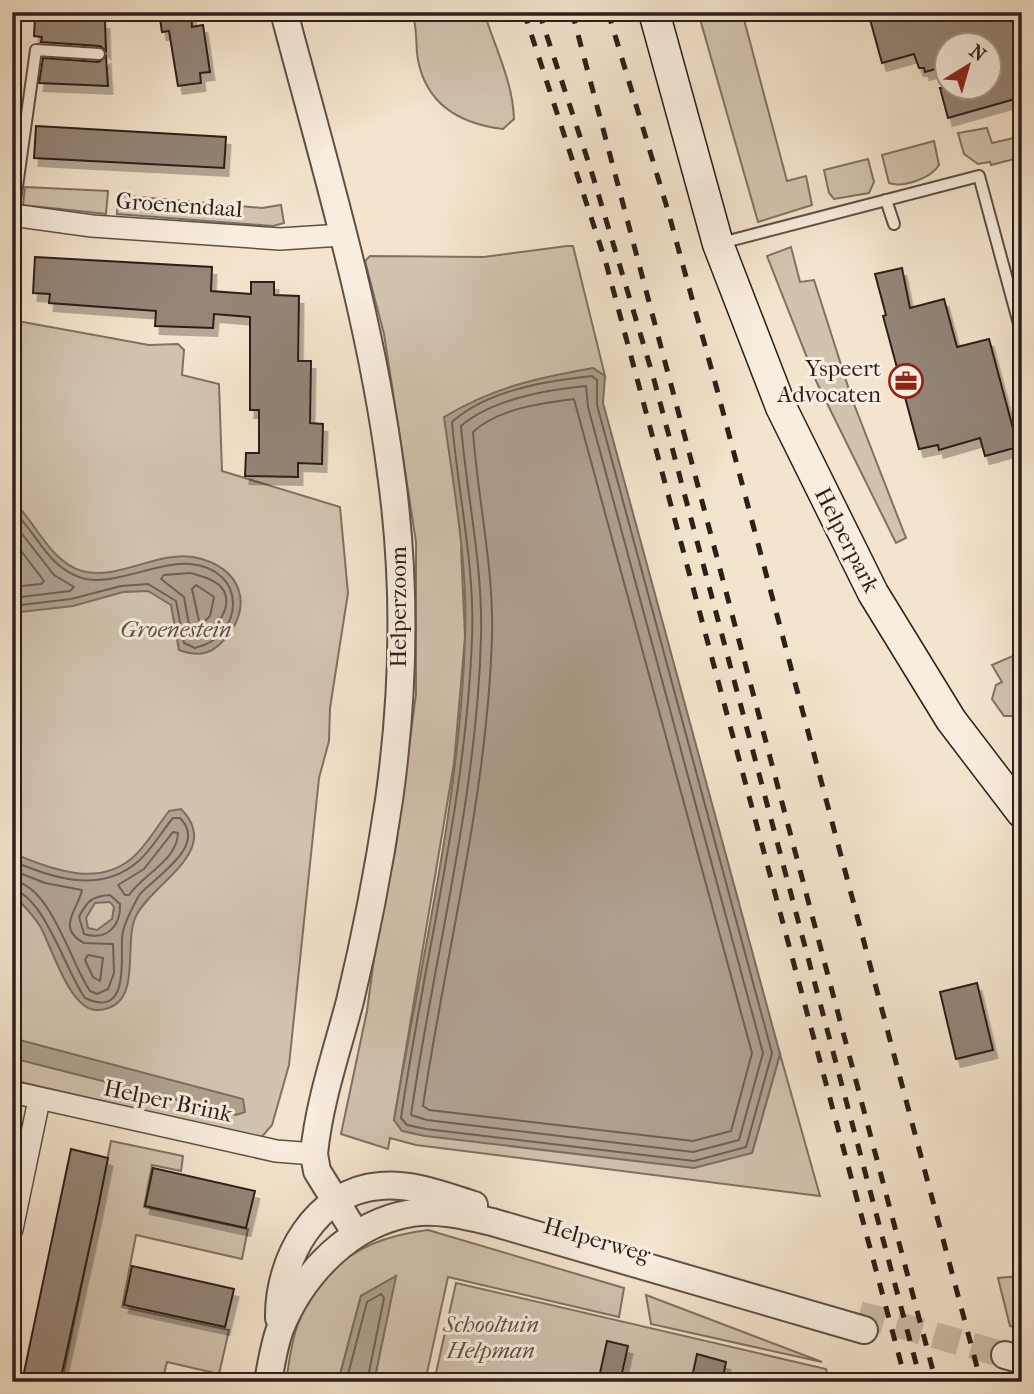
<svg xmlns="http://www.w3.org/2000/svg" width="1034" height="1394" font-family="'IM FELL French Canon',serif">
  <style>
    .green { fill: #d2c3af; stroke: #807164; stroke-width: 2 }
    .water { fill: #b0a190; stroke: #7c6d61; stroke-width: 2; fill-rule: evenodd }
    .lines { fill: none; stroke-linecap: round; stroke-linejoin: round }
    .shore { stroke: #6e6055; stroke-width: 2 }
    .building { fill: #948577; stroke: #2d1f1a; stroke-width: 2; filter: url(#shadow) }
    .tertiary-tunnel { stroke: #ccbda9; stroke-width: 26; stroke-dasharray: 26 13; stroke-linecap: butt }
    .service-casing { stroke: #5f5047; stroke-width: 14 }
    .minor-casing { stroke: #5f5047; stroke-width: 24 }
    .tertiary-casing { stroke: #5f5047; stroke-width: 30 }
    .secondary-casing { stroke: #2d1f1a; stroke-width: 33 }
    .service { stroke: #f8edde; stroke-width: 10 }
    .minor { stroke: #f8edde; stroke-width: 21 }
    .tertiary { stroke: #f8edde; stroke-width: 26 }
    .secondary { stroke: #f8edde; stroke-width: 30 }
    .rail { stroke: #2d1f1a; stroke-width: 5; stroke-dasharray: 12 12; stroke-linecap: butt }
    .labels { text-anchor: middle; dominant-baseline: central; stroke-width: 6; stroke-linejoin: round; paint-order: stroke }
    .street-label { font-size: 23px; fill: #2d1f1a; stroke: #f8edde }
    .poi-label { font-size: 23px; fill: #2d1f1a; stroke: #f8edde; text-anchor: end }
    .park-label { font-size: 23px; font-style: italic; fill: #5f5047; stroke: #f8edde }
  </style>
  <defs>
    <filter id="shadow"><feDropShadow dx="4.5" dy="8" stdDeviation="0" flood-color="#0004"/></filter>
  </defs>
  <rect width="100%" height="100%" fill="#f4e4cd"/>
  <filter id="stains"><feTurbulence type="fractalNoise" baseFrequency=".00286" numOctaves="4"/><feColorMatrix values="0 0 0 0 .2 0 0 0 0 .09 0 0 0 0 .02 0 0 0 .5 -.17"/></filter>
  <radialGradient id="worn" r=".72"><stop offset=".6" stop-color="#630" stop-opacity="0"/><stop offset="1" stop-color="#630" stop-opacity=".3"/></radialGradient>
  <g class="green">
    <path d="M412 12H484C495 48 513 82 514 119L503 129C461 124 427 106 418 60 415 44 418 28 412 12Z"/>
    <polygon points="698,12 742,12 787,181 806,176 812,205 758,222"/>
    <polygon points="987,128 992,143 1022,136 1022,157 991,165 990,162 978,164 964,154 958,133"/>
    <path d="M934 141 939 165C931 178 904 188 889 183L882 155Z"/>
    <polygon points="868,159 874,182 869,193 834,199 829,193 824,170"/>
    <polygon points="25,187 108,191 106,214 23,205"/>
    <polygon points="118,195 262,208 281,205 284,223 273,226 117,214"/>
    <polygon points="567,246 573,246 605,376 593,368 461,548 465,637 454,763 394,1120 752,1153 780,1054 820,1196 416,1145 390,1138 388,1149 341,1134 367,1011 376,944 396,846 416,694 416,542 384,334 365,261 370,256 484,257"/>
    <polygon points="791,247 800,282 814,280 852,399 906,538 896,543 817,383 767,256"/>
    <polygon points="12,320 149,345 178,344 184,350 182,375 219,384 222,471 340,507 348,593 330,708 329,741 319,778 289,1065 272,1125 261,1138 12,1080"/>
    <polygon points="1022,652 1022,716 1004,716 992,699 996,685 1002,682 992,665"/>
    <polygon points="111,1141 183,1156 181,1171 152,1165 144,1207 248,1229 242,1259 136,1235 122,1307 229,1330 219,1374 167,1362 162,1382 62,1382"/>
    <path d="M428 1230 624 1288 619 1317 448 1277 425 1382H374L395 1277 361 1296 338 1382H286C289 1363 291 1342 298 1324 319 1264 368 1237 428 1230Z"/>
    <polygon points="1022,1276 1022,1330 1010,1326 998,1278"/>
    <polygon points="456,1283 826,1369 830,1382 434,1382"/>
    <polygon points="646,1295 822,1362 651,1324"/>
  </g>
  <g class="water">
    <path d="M593 368 605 376 603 403 780 1054 752 1153 694 1168 425 1136 402 1131 394 1120C421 961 460 800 465 638 468 564 454 490 444 417 494 387 537 378 593 368Z"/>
    <path d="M12 500C36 522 50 562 82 571 117 581 157 551 193 557 242 566 256 607 222 642 209 656 196 656 179 650L171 605 148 591 123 592 73 606 12 613Z"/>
    <path d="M181 809C223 851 153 882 136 916 122 945 145 1007 98 1010 70 1012 52 947 40 926 32 914 23 904 12 894V853C50 868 95 888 131 859 146 847 157 826 169 811ZM110 902 114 907 112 919 97 930 88 928 86 918 95 903Z"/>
    <polygon points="12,1038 243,1099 245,1112 236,1115 12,1058"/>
    <polygon points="396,1276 374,1382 338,1382 361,1296"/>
  </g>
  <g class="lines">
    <g class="shore">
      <path d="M592 376 597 380V405L772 1053 746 1147 694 1161 426 1129 407 1125 401 1118C424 958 466 801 472 639 475 565 458 494 452 422 488 390 546 381 592 376Z"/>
      <path d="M586 386 588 407 763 1053 739 1140 693 1152 427 1120 411 1115C434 956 477 798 481 637 483 566 467 497 461 426 492 399 546 390 586 386Z"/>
      <path d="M574 399 752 1053 731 1131 693 1141 429 1110 423 1106C446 951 487 796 492 638 494 568 478 501 473 432 498 409 541 403 574 399Z"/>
      <path d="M12 510C37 532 46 565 79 577 108 589 157 561 190 564 248 569 245 636 195 648L184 643 176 601 148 584 121 586 71 599 12 606"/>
      <polyline points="12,521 54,575 74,587 70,591 12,598"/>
      <polyline points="12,539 44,581 41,584 12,587"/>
      <path d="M190 573C201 576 218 580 224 591 233 610 212 635 196 639L191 636 184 597 161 579 164 575Z"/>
      <polygon points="196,585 214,597 210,616 203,623 199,621 192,589"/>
      <path d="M173 832 178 833C177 861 143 874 129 895H125L118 885 144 869Z"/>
      <path d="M12 861C52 877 97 894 135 864 150 853 161 832 173 818H180C208 846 156 876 140 894 136 900 133 907 130 913 126 921 122 930 122 939 121 962 129 1019 85 998 67 974 43 893 12 890"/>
      <path d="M12 870 45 883 82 890C79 908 55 928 84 943L113 944 114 973 108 989 97 994 90 991C71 964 50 883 12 881"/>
      <path d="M110 895 120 904C121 926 107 941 84 934L79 917C87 901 92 896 110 895Z"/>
      <polygon points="88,955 103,958 100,981 93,977 85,960"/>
      <polyline points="346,1382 367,1302 381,1294 384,1298 367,1382"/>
    </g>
  </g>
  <g class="building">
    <polygon points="159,12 191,12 192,27 203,25 210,72 200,73 201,83 178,86 169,31 162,32"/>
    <polygon points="868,12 1022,12 1022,97 948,118 940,88 989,88 989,46 947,46 947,66 925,72 924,68 919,68 914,54 882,63"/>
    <polygon points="35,17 105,21 106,51 100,46 41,42 42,37 34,36"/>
    <polygon points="106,56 108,86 39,83 43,58 99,62"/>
    <polygon points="36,126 226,137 224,168 34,158"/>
    <polygon points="35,257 212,267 211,291 251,294 251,282 274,282 274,295 299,296 298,361 311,361 310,423 323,424 322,464 298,463 298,477 245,476 246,453 259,453 259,410 250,410 250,317 214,314 213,328 155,326 156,311 49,303 50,294 33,293"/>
    <polygon points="902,268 910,308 944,299 957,347 989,339 1018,447 985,456 980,438 939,450 938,445 919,449 883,316 886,315 875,274"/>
    <polygon points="977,983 993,1050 956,1059 940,992"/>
    <polygon points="71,1149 108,1158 97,1213 60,1382 22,1382"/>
    <polygon points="153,1168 255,1191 246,1228 145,1206"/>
    <polygon points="132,1266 234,1289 225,1327 124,1305"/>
    <polygon points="607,1341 628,1346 620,1382 598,1382"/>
    <polygon points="697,1354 726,1362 722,1382 691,1382"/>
  </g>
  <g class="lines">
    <polyline class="tertiary-tunnel" points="859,1314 1005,1355"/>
    <g class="service-casing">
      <g id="service">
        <polyline points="886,200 894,224"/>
        <polyline points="13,215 36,50 99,54"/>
        <polyline points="721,243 979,176 1022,335"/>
      </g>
    </g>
    <g class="minor-casing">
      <g id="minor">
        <polyline points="12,215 92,226 280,239 342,235"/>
        <polyline points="12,1092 276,1151 314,1154"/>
        <polyline points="12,1229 39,1100"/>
      </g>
    </g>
    <g class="tertiary-casing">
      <g id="tertiary">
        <path d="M284 12C324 164 371 317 391 473 406 580 404 693 389 800 379 867 366 935 350 1001 337 1051 319 1102 314 1154L317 1171 356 1234"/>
        <path d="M279 1318C278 1259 316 1191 380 1186 413 1183 444 1196 474 1205"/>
        <polyline points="1005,1355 1022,1360"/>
        <path d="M268 1382C271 1365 274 1345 280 1329 302 1274 350 1223 412 1213 438 1209 466 1216 492 1222L864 1330"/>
      </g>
    </g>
    <g class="secondary-casing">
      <polyline id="secondary" points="654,12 718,244 781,407 873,593 951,720 1022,813"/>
    </g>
    <use href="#service" class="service"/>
    <use href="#minor" class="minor"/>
    <use href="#tertiary" class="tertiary"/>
    <use href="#secondary" class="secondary"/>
    <g class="rail">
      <polyline points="524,12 606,263 906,1382"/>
      <polyline points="539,12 591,170 653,376 921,1382"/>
      <polyline points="572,12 936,1382"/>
      <polyline points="608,12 668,211 715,382 981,1382"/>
    </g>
  </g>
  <defs>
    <g id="office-ring" transform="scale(1.75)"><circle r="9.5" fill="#f8edde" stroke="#8f2418" stroke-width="1.5"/><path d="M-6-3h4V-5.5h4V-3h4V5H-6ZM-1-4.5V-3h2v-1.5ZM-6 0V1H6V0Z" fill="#8f2418"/></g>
  </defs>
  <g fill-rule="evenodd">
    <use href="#office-ring" x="906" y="381"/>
  </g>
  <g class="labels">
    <g class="street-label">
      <text transform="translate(179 205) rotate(4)">Groenendaal</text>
      <text transform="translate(847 540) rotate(63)">Helperpark</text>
      <text transform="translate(398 607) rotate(-90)">Helperzoom</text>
      <text transform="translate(168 1101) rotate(12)">Helper Brink</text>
      <text transform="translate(597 1240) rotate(16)">Helperweg</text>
    </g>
    <g class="poi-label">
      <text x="881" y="368">Yspeert<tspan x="881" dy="26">Advocaten</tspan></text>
    </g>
    <g class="park-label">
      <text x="176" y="629">Groenestein</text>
      <text x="491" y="1324">Schooltuin<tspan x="491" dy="26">Helpman</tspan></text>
    </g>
  </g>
  <rect width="1034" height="1394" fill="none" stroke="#f4e4cd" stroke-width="42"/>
  <rect x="14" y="14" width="1006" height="1366" fill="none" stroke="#2d1f1a" stroke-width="3.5"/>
  <rect x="21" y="21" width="992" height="1352" fill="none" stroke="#2d1f1a" stroke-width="2"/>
  <g transform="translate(968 66) rotate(37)"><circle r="33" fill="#f8edde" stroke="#a79b90" stroke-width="2"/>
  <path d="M0-5L12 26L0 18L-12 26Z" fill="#8f2418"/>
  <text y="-10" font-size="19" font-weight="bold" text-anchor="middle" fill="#2d1f1a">N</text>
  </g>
  <rect width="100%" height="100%" filter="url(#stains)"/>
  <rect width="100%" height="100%" fill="url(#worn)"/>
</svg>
